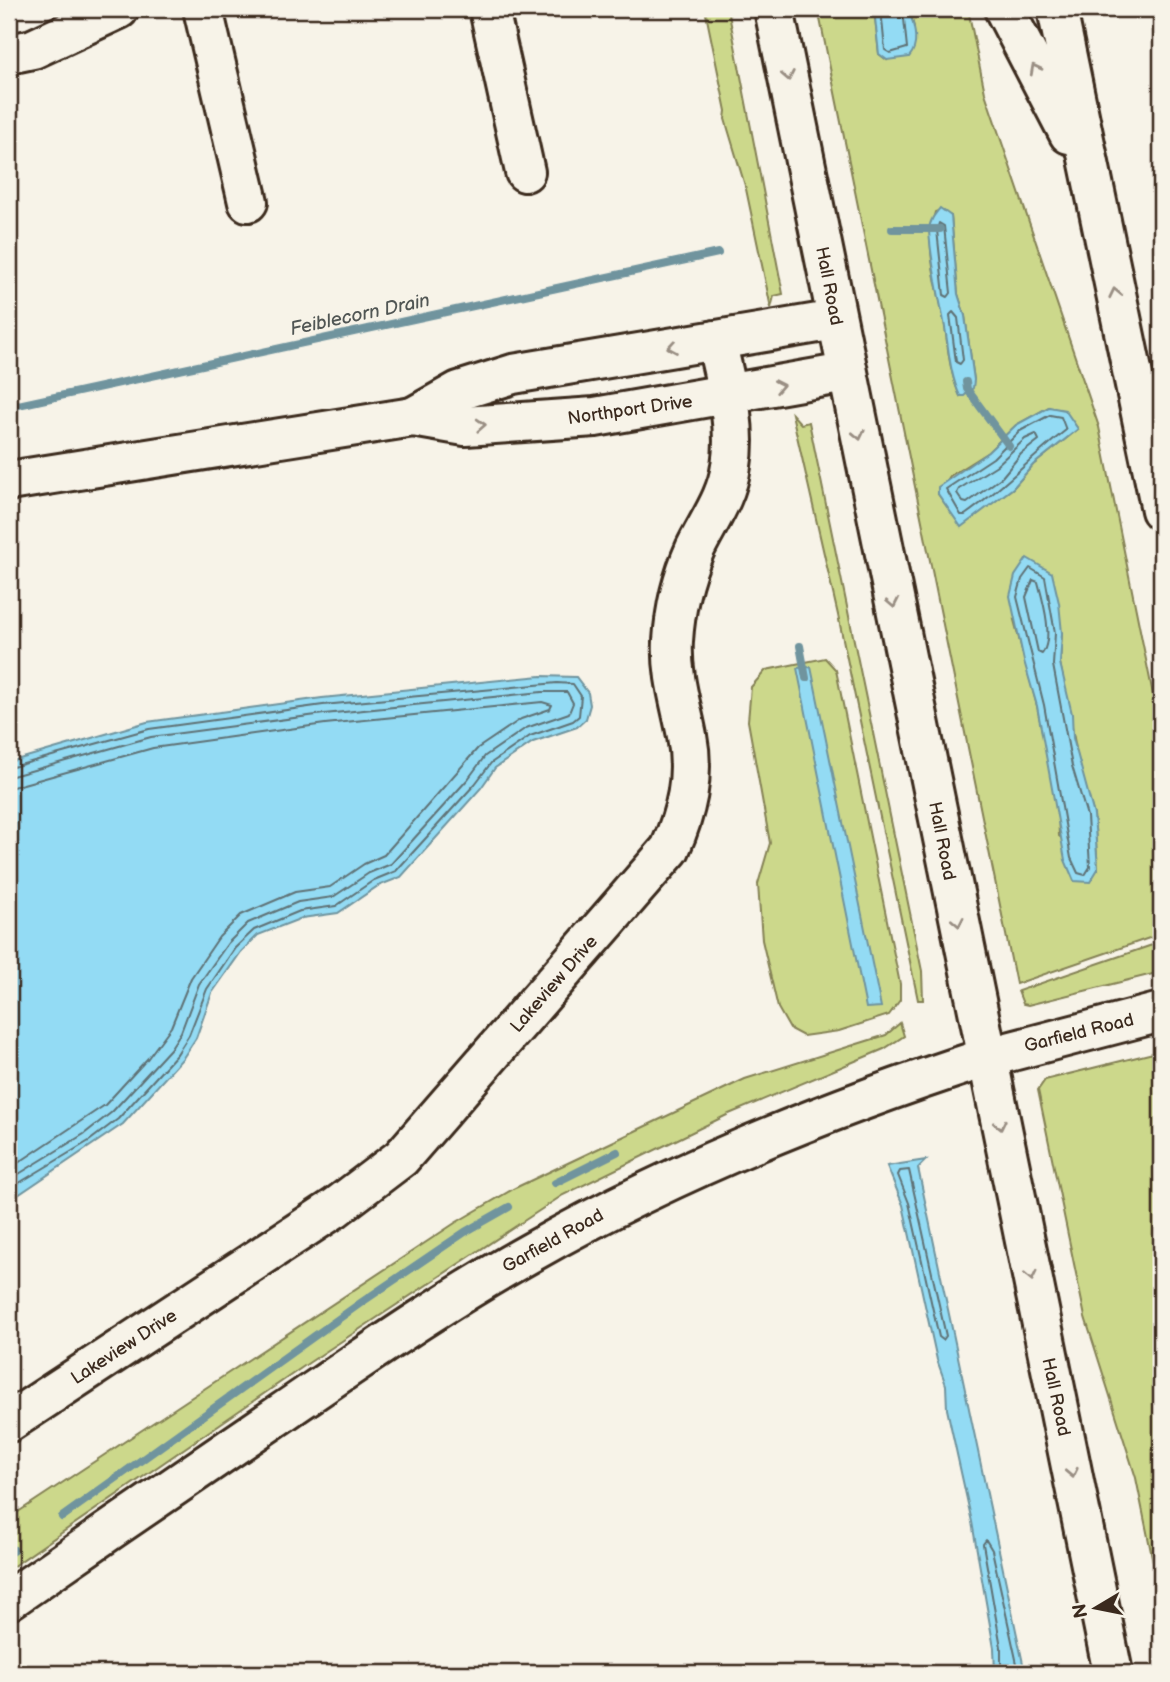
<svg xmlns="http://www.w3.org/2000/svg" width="1170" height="1682" font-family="'Balsamiq Sans',sans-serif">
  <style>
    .green { fill: #ccd88b; stroke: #848154; stroke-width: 2; fill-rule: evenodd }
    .water { fill: #93dbf4; stroke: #70949e; stroke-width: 2 }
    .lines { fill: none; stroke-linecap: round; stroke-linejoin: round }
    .shore { stroke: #5e7174; stroke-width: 2 }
    .stream { stroke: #70949e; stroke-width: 8 }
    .minor-casing { stroke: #3b2a1e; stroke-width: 44 }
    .major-casing { stroke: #3b2a1e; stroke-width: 44 }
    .highway-casing { stroke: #3b2a1e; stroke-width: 44 }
    .minor { stroke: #f7f3e8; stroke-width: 38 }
    .major { stroke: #f7f3e8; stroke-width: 38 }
    .highway { stroke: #f7f3e8; stroke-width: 38 }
    .oneway { stroke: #998e83 }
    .labels { text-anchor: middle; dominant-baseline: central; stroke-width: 5; stroke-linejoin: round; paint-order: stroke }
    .street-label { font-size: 18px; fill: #3b2a1e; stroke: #f7f3e8 }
    .water-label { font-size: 19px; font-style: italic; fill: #515654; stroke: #f7f3e8 }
  </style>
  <rect width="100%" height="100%" fill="#f7f3e8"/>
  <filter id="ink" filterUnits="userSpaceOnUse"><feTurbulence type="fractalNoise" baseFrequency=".0143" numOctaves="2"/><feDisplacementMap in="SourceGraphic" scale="14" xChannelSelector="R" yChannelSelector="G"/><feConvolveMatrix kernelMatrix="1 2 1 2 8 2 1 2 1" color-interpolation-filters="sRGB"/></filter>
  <g filter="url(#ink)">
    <g class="green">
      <polygon points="705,9 728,9 783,294 774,296 771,308 746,189 725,119 726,111"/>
      <path d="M818 9H874L879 54 887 60 914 27 909 9H968L985 93 1099 427 1161 734V934L1016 984ZM938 211 951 216 958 294 965 316 974 380 960 396C950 374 948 350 945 326 939 288 923 250 935 212ZM1049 407 1073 422 1078 429 1033 465 1013 488 961 526 938 494 950 476 988 452 1016 425ZM1014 620 1062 633 1060 663 1079 765 1094 815 1098 869 1059 836 1058 813 1037 706Z"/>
      <polygon points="792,414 801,424 809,422 922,971 923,1000 918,1000 838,615"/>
      <polygon points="825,658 836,670 900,984 900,1000 889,1015 839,1031 803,1036 790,1029 778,1008 762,940 758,884 770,843 748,721 751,687 766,670"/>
      <polygon points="1161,942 1161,972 1028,1005 1023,1004 1018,991"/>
      <polygon points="900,1023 904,1036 884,1049 729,1114 563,1195 310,1362 9,1569 9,1518 455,1223 515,1188 745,1079 886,1035"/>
      <polygon points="1161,1051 1161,1601 1136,1478 1085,1317 1038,1090 1045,1080"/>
    </g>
    <g class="water">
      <path d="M874 9H909C913 24 921 44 909 57L887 60 879 54Z"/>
      <path d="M940 208 951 216 958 294 965 316 974 380 973 388 964 396H960C949 372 949 348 944 322 938 292 931 262 929 231 929 221 935 214 940 208Z"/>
      <polygon points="1049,407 1065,410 1078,429 1033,465 1013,488 961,527 938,494 938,487 988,452 1016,425"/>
      <polygon points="1027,558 1052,573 1059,603 1062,633 1060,663 1072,714 1073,738 1094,815 1098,869 1090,882 1074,881 1065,860 1037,706 1024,661 1010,596 1015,576"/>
      <polygon points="811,667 881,1007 866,1008 797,668"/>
      <polygon points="541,676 576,677 588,693 590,705 586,719 577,727 533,742 495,768 481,788 401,877 378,886 338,913 302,918 258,935 241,952 212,993 196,1038 183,1058 123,1124 18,1195 9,1196 9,762 147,722 322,698"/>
      <polygon points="926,1160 918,1168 1025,1673 995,1673 994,1648 972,1522 947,1409 946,1385 937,1360 903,1205 887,1166"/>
    </g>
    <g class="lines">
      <g class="shore">
        <polyline points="881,9 885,50 890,53 907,48 903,9"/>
        <polygon points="939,223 944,226 951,293 948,297 944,295 937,230"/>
        <polygon points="953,312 958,318 963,360 960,364 956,362 950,315"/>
        <path d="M1050 415 1061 417 1066 430C1031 458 1002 489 965 515H961L946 489 993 458 1020 431Z"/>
        <polygon points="1036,434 1039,440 1021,454 1002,477 967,503 963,502 957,493 959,489 997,465 1025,439"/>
        <polygon points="1030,568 1045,577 1055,633 1053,665 1072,766 1087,816 1090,867 1085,875 1078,873 1071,858 1044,705 1017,597 1022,579"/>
        <path d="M1033 580 1038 582C1043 601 1054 638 1042 654L1038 652 1026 597Z"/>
        <polyline points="9,768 149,729 323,705 557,683 573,684 581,696 579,716 573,721 530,736 491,763 475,784 396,871 374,880 336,906 300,911 254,930 235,948 207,989 189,1035 177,1054 118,1119 89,1141 9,1189"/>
        <polyline points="9,777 151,737 324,714 542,692 567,692 573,703 569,713 526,728 485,756 468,779 391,864 369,873 333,897 298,902 248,923 228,943 199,984 181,1032 170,1049 112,1112 84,1134 9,1180"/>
        <polyline points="9,788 153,748 325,724 542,702 552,705 550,709 521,719 478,748 384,855 364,864 330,887 295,892 241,915 219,937 191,978 171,1027 148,1058 105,1105 9,1169"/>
        <polygon points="909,1170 946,1336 943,1340 939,1337 909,1203 898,1175 900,1171"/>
        <polyline points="1001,1673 1001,1647 983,1544 986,1540 992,1550 1019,1673"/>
      </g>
      <g class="stream">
        <polyline points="892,229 940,229"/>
        <polyline points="966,382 967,389 1009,446"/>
        <polyline points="9,407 718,253"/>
        <polyline points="800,646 806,678"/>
        <polyline points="555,1183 617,1152"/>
        <polyline points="62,1517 362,1302 465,1232 509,1207"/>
        <polyline points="9,1553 14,1550"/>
      </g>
      <g class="minor-casing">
        <g id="minor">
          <polyline points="203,9 248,202"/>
          <polyline points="489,9 525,172"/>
          <polyline points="9,54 33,49 119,9"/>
          <polyline points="413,417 459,391 513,374 836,320"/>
          <polyline points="9,481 413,417 465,426 595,417 846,373"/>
          <path d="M9 1422 335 1208 401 1158 670 849C686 813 695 777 687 736 681 704 671 674 673 641 675 610 682 578 695 549 708 522 727 497 731 466 738 424 725 381 716 340"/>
          <path d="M9 1600C100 1537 192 1474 283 1412 364 1357 444 1301 530 1253 674 1171 827 1109 985 1058"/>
        </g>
      </g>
      <g class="major-casing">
        <polyline id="major" points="985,1058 1161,1012"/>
      </g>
      <g class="highway-casing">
        <g id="highway">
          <polyline points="774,9 1113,1673"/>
          <polyline points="1004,9 1069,134"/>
          <polyline points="1057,9 1161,510"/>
        </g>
      </g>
      <use href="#minor" class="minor"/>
      <use href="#major" class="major"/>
      <use href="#highway" class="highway"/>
    </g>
    <defs><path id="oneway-chevron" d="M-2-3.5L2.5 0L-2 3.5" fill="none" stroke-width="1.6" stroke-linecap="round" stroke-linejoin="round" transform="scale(1.75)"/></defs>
    <g class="oneway">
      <use href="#oneway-chevron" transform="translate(1035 69) rotate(-118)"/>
      <use href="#oneway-chevron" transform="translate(788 76) rotate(79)"/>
      <use href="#oneway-chevron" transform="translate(1115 293) rotate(-102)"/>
      <use href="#oneway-chevron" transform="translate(672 347) rotate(171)"/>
      <use href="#oneway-chevron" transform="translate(779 386) rotate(-11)"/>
      <use href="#oneway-chevron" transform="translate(481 425) rotate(-3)"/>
      <use href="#oneway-chevron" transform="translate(859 435) rotate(78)"/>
      <use href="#oneway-chevron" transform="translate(893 603) rotate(79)"/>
      <use href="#oneway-chevron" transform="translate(958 922) rotate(79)"/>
      <use href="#oneway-chevron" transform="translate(1000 1125) rotate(78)"/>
      <use href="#oneway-chevron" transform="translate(1031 1276) rotate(78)"/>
      <use href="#oneway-chevron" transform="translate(1072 1473) rotate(78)"/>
    </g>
  </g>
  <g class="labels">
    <g class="street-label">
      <text transform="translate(829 286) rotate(79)">Hall Road</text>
      <text transform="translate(630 410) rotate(-8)">Northport Drive</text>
      <text transform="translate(942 841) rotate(79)">Hall Road</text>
      <text transform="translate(554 984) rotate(-49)">Lakeview Drive</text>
      <text transform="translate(1079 1033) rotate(-14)">Garfield Road</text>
      <text transform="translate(553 1241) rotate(-29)">Garfield Road</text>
      <text transform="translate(124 1347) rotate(-33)">Lakeview Drive</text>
      <text transform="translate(1056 1397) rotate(78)">Hall Road</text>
    </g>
    <g class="water-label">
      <text transform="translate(360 315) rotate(-12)">Feiblecorn Drain</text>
    </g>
  </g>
  <rect width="1170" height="1682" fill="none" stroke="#f7f3e8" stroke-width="35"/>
  <rect x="18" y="18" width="1135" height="1647" fill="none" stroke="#3b2a1e" stroke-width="2.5" filter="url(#ink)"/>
  <g transform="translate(1096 1608) rotate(260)" stroke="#f7f3e8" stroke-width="5" paint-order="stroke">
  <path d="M0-5L12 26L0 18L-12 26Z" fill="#3b2a1e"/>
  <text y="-10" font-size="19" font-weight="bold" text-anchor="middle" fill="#3b2a1e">N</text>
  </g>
</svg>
